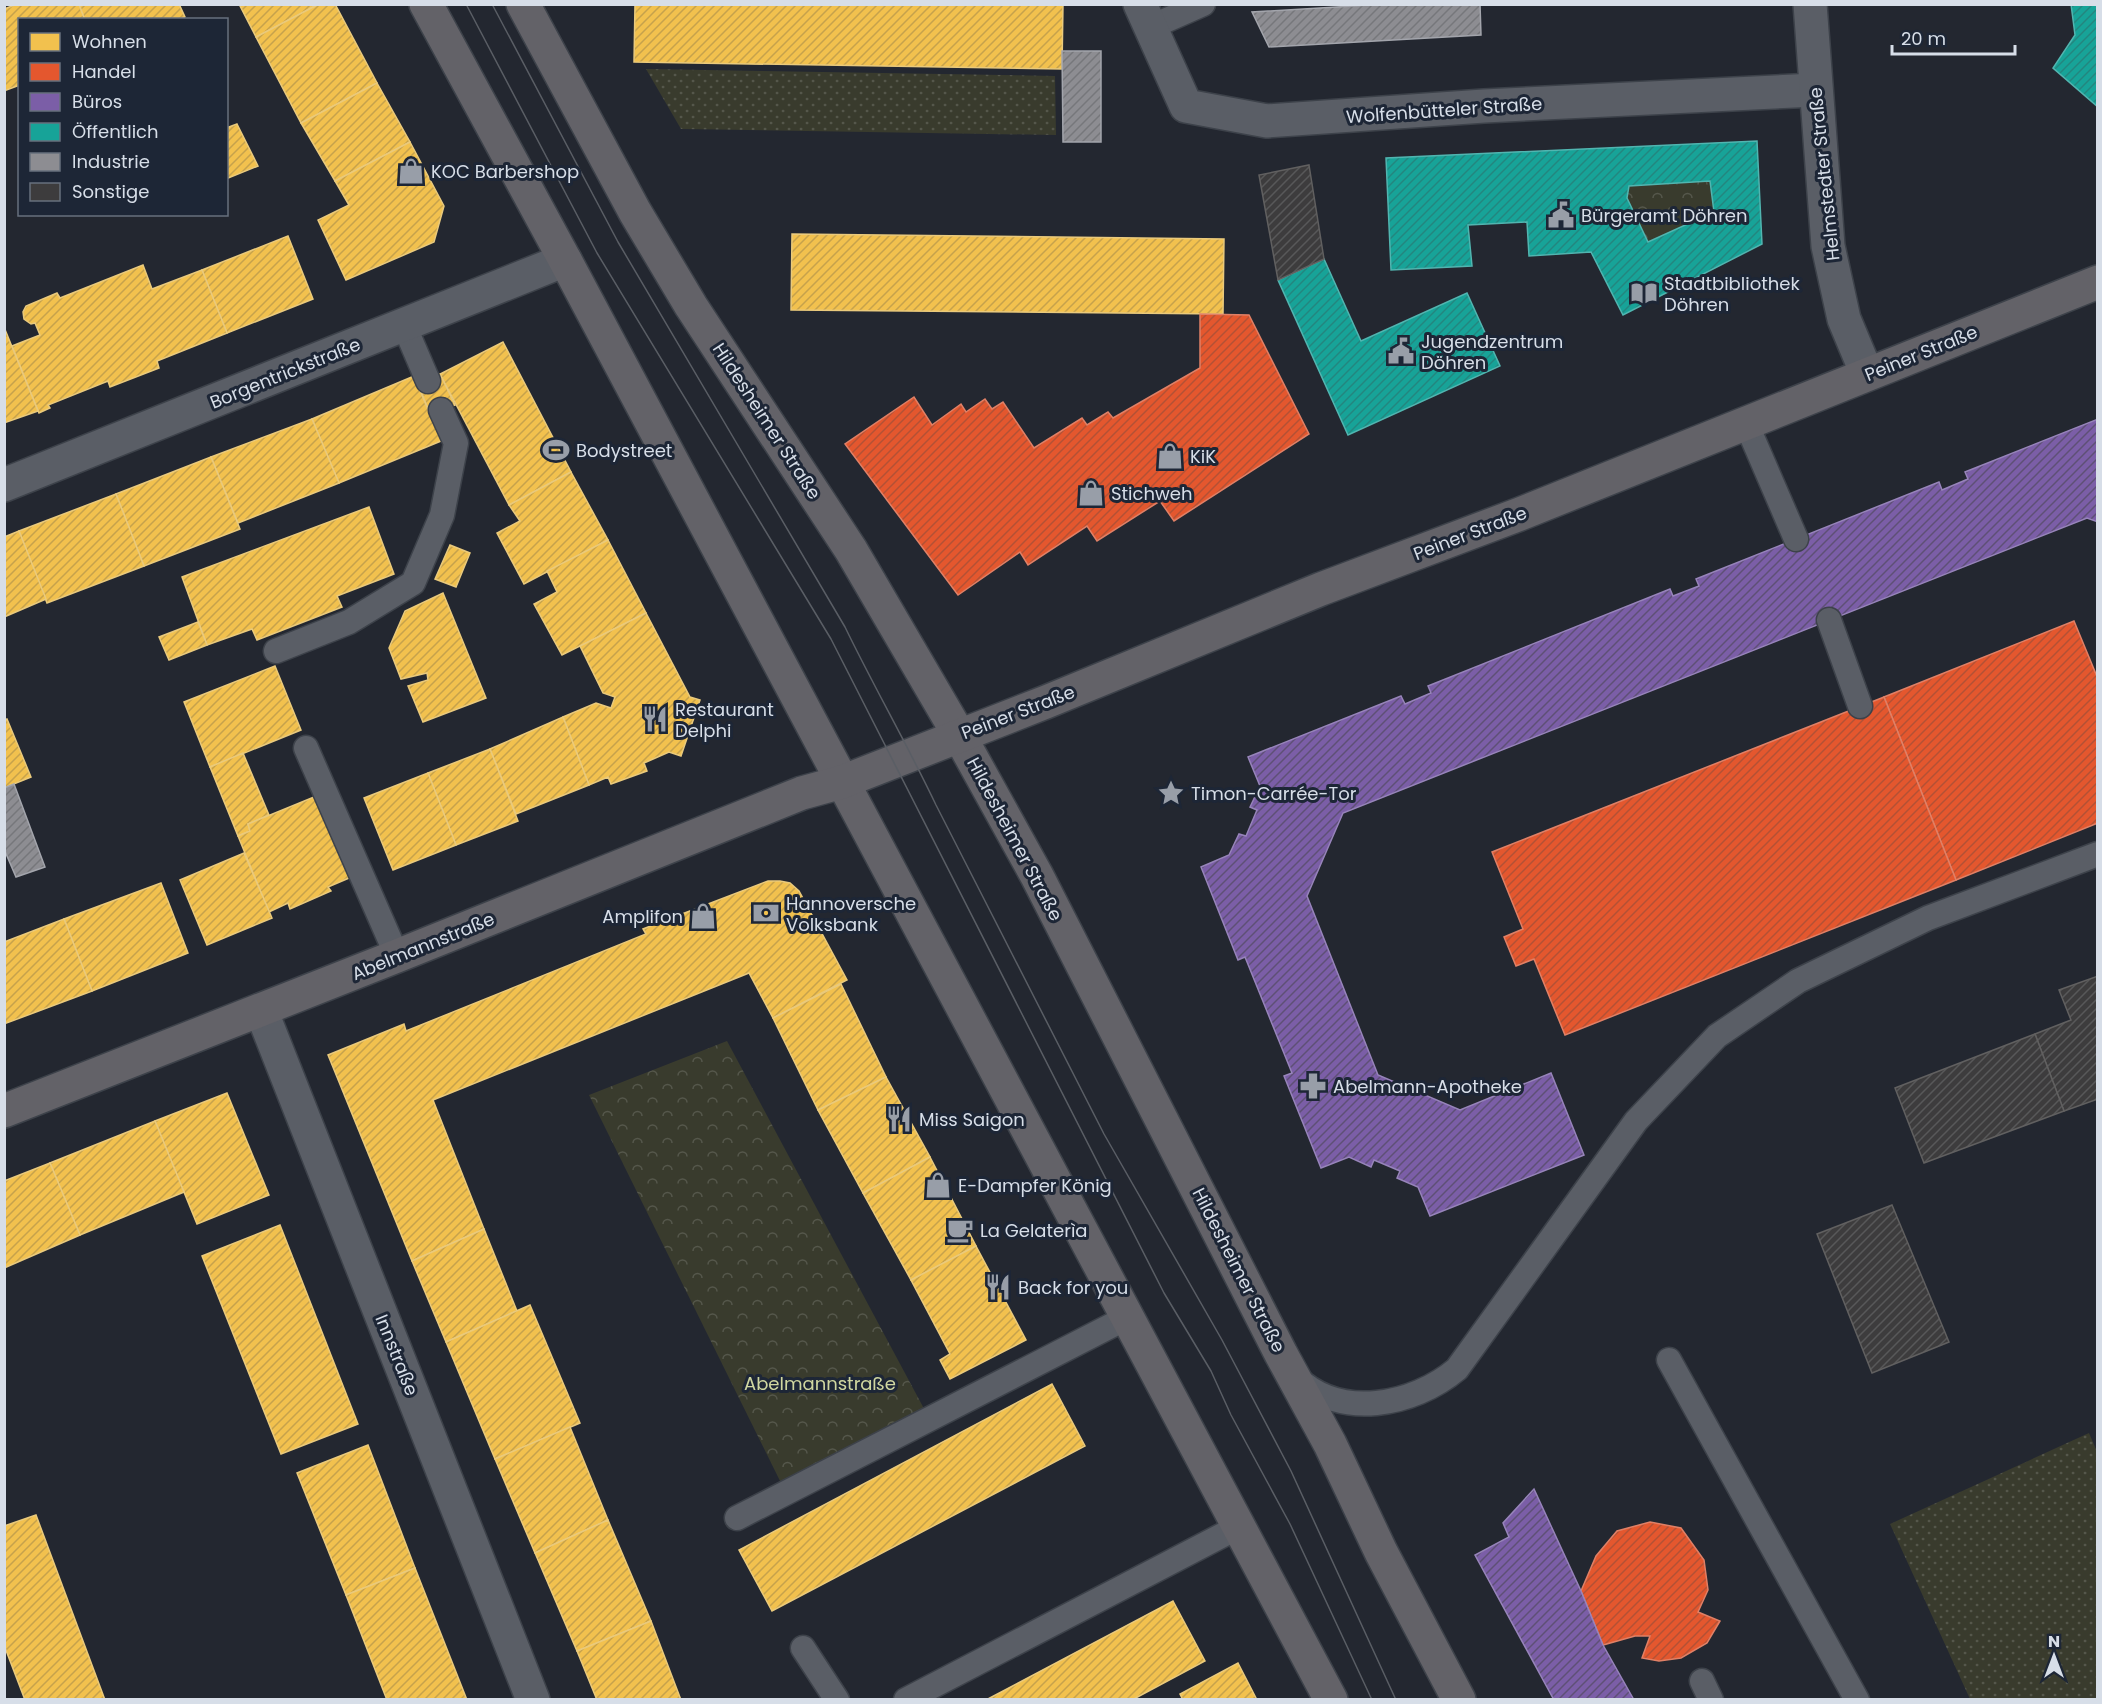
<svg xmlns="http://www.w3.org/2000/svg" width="2102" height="1704" font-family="Poppins,sans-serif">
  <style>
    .grass { fill: url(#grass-dots) }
    .park { fill: url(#park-crowns) }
    .homes { fill: url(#homes-hatch); stroke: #eaca7c; stroke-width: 1.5 }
    .shops { fill: url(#shops-hatch); stroke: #e08066; stroke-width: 1.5 }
    .offices { fill: url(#offices-hatch); stroke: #9784ba; stroke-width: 1.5 }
    .public { fill: url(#public-hatch); stroke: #51b5b0; stroke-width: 1.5; fill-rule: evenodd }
    .industry { fill: url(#industry-hatch); stroke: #a3a5ac; stroke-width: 1.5 }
    .building { fill: url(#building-hatch); stroke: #616060; stroke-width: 1.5 }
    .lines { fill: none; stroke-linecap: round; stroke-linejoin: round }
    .lane-casing { stroke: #3d424a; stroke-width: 27 }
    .street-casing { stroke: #3d424a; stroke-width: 36 }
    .secondary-casing { stroke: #3d424a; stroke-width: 36 }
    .lane { stroke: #5a5e66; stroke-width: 24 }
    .street { stroke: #5a5e66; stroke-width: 33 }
    .secondary { stroke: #636268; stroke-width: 33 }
    .tram { stroke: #5a5e65; stroke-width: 1.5 }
    .labels { text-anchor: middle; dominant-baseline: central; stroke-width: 6; stroke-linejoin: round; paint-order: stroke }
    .street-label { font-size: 18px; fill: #d7dee8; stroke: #1d2636 }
    .poi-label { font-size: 18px; fill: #d7dee8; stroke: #1d2636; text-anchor: start }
    .park-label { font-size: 18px; fill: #d0d7a0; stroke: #1d2636 }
  </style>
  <defs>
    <pattern id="grass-dots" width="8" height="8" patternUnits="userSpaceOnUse" patternTransform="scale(1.5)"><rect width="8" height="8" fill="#393b2d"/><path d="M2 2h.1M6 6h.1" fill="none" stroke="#55574b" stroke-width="1.8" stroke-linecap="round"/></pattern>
    <pattern id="park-crowns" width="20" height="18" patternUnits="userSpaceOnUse" patternTransform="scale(1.5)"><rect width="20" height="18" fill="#393b2d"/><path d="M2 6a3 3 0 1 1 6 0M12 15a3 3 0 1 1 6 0" fill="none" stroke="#55574b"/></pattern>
    <pattern id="homes-hatch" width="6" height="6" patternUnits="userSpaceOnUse" patternTransform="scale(1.5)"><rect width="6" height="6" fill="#f2c14e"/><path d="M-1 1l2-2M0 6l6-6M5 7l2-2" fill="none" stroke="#c6a24c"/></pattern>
    <pattern id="shops-hatch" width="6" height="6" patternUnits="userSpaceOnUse" patternTransform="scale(1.5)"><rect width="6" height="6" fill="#e4572e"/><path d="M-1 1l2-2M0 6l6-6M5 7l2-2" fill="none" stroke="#b35135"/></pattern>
    <pattern id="offices-hatch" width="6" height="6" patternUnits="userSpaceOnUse" patternTransform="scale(1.5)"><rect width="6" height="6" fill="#7b5ea7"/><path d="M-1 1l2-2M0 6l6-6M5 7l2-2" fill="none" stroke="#5e5076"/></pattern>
    <pattern id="public-hatch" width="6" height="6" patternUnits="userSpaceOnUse" patternTransform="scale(1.5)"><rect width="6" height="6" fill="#17a398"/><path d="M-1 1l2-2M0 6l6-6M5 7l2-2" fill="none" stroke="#23867f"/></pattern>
    <pattern id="industry-hatch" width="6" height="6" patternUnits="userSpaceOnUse" patternTransform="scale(1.5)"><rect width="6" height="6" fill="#8d8d92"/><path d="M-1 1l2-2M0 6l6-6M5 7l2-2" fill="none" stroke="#76777b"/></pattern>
    <pattern id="building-hatch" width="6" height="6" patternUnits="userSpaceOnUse" patternTransform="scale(1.5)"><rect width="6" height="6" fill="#3d3c3d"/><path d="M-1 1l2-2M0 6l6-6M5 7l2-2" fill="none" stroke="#585859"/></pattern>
  </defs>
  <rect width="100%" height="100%" fill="#232730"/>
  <g class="grass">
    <polygon points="646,69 1055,76 1056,135 681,129"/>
    <polygon points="2089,1433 2098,1454 2097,1699 1970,1699 1890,1524"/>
  </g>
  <g class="park">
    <polygon points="1710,181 1714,212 1648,242 1627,198 1629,186"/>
    <polygon points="727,1041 929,1418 786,1493 589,1095"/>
  </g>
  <g class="homes">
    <polygon points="17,4 79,4 85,20 20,20 20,85 4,91 4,9"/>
    <polygon points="79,4 179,4 185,17 179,20 85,20"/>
    <polygon points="239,4 319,4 256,37"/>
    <polygon points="319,4 335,4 377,83 301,123 256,37"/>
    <polygon points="635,4 1063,4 1062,69 634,62"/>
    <polygon points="377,83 410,142 335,181 301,123"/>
    <polygon points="237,124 258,166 226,179 226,128"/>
    <polygon points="410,142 444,206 434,242 346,280 318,220 349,205 335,181"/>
    <polygon points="792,234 1224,239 1223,314 791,310"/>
    <polygon points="288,236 313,299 227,333 202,270"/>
    <polygon points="143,265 152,289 202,270 227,333 157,361 159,368 110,387 108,381 48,405 50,408 39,413 12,346 40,335 35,323 31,324 24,319 23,312 26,306 57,293 60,298"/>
    <polygon points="4,327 38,411 4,423"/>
    <polygon points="503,342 571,472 509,505 440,374"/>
    <polygon points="440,374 455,405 430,414 419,386"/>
    <polygon points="414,376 441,441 339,483 312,419"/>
    <polygon points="312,419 339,483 238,523 211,457"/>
    <polygon points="211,457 240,529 144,566 116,494"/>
    <polygon points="571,472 608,540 524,584 497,533 520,521 509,505"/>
    <polygon points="116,494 144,566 47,603 19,531"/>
    <polygon points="369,507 394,574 337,596 342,607 257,640 252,629 207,645 182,577"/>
    <polygon points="19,531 46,599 4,617 4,537"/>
    <polygon points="608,540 646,613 562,655 534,604 557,592 547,571"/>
    <polygon points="450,545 470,553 456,587 435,579"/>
    <polygon points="443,593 486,698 423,722 408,686 428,680 427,673 401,679 389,648 405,611"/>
    <polygon points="646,613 690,697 700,700 681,756 669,752 644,763 647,771 611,784 608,777 589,785 563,717 596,703 611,708 615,697 603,693 580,646"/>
    <polygon points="198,622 207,645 169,660 159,637"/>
    <polygon points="275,666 301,730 210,767 184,702"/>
    <polygon points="563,717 589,785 516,814 490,749"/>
    <polygon points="7,719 31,777 4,788 4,720"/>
    <polygon points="490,749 518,821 456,845 428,773"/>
    <polygon points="243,753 269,815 248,824 250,831 238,836 210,767"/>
    <polygon points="428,773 456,845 393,870 364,798"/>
    <polygon points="314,797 349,878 328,887 331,891 290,909 288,903 269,912 238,836 250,831 248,824"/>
    <polygon points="244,853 272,918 207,945 180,880"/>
    <polygon points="768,881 780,881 790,883 799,891 847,980 773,1018 749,973 433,1100 484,1229 412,1261 328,1055 404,1024 406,1031 646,934 643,929"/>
    <polygon points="161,883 188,953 92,991 64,919"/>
    <polygon points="64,919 92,991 4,1024 4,942"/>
    <polygon points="841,984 886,1077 818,1110 773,1018"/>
    <polygon points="886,1077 930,1157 863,1193 818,1110"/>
    <polygon points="227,1093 269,1195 197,1224 155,1121"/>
    <polygon points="155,1121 184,1192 80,1235 50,1163"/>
    <polygon points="930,1157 976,1246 911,1280 863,1193"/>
    <polygon points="50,1163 80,1235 4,1268 4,1181"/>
    <polygon points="280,1225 358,1424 281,1454 202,1256"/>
    <polygon points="484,1229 517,1311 446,1342 412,1261"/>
    <polygon points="976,1246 1026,1340 950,1379 940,1360 950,1354 911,1280"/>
    <polygon points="530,1305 580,1423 495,1459 446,1342"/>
    <polygon points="1052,1384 1085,1446 772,1611 739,1550"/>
    <polygon points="570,1427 608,1520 535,1553 495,1459"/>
    <polygon points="368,1445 415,1568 346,1595 297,1473"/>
    <polygon points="36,1515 105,1700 25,1700 4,1645 4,1526"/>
    <polygon points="608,1520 651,1621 577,1651 535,1553"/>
    <polygon points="415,1568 467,1700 387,1700 346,1595"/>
    <polygon points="1173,1601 1205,1661 1132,1700 986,1700"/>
    <polygon points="651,1621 681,1700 597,1700 577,1651"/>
    <polygon points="1238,1663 1257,1700 1183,1700 1180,1694"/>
  </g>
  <g class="shops">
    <polygon points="1200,314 1249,315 1309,434 1174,521 1160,501 1097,541 1087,526 1028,565 1020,552 958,595 845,444 914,397 932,425 961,404 966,412 985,399 992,409 1003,402 1034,448 1082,418 1087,425 1108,412 1113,418 1200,368"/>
    <polygon points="2074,621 2098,679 2098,823 1956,880 1884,697"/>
    <polygon points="1884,697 1956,880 1565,1035 1534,959 1516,966 1504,937 1523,929 1492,852"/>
    <polygon points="1650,1522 1681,1528 1704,1560 1708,1590 1698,1612 1720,1621 1707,1643 1681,1658 1659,1661 1642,1658 1650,1636 1635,1636 1603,1645 1581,1591 1596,1556 1617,1531"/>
  </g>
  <g class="offices">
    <polygon points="2098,419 2098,522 2087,518 1343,813 1307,896 1378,1075 1460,1110 1551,1073 1584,1155 1430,1216 1418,1187 1397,1178 1400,1171 1374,1160 1371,1167 1349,1157 1321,1168 1284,1076 1292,1073 1245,957 1238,960 1201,867 1229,855 1239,834 1246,836 1257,810 1250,807 1260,786 1248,757 1401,696 1405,704 1431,693 1428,686 1670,589 1673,596 1699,586 1696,579 1939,482 1942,490 1968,479 1965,472"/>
    <polygon points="1534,1489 1581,1591 1603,1645 1634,1700 1554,1700 1475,1555 1509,1537 1503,1523"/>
  </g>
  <g class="public">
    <polygon points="2071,4 2098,4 2098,107 2053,68 2075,35"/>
    <path d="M1757 141 1762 244 1623 315 1591 252 1529 256 1527 222 1468 225 1472 266 1391 270 1386 158ZM1710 181 1714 212 1648 242 1627 198 1629 186Z"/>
    <polygon points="1324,259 1361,341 1467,293 1500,366 1348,435 1278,280"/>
  </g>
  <g class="industry">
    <polygon points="1386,4 1480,4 1481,35 1269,47 1252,12"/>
    <polygon points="1062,51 1101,51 1101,142 1063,142"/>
    <polygon points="14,784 45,867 16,877 4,849 4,788"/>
  </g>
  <g class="building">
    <polygon points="1309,165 1324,259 1278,280 1259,175"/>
    <polygon points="2098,976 2098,1099 2064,1111 2035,1034 2071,1020 2059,990"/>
    <polygon points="2035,1034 2064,1111 1924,1163 1895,1088"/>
    <polygon points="1892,1205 1949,1342 1872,1373 1817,1234"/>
  </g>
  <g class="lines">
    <g class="lane-casing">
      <g id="lane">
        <polyline points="1151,27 1203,4"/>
        <polyline points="404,325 428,381"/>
        <polyline points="1746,423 1796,539"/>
        <polyline points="1829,620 1860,706"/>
        <polyline points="276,651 349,622 413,583 442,515 456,443 441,410"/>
        <polyline points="306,748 397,956"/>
        <polyline points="1669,1360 1857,1700"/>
        <path d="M1296 1377C1340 1420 1413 1406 1457 1369L1636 1121 1717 1036 1798 981 1928 918 2098 854"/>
        <polyline points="737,1518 1128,1317"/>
        <polyline points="803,1648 837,1700"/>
        <polyline points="1702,1681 1711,1700"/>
        <polyline points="906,1700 1240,1526"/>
      </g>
    </g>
    <g class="street-casing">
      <g id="street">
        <polyline points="1140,4 1186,106 1267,121 1484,106 1815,90"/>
        <polyline points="1810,4 1828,246 1844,319 1867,374"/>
        <polyline points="4,485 565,260"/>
        <polyline points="261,1010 533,1700"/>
      </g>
    </g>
    <g class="secondary-casing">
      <g id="secondary">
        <polyline points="426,4 565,260 1331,1700"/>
        <polyline points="523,4 635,212 691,306 851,550 959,735 1037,876 1281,1354 1330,1444 1381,1552 1459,1700"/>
        <polyline points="4,1111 397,956 802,793 842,782 1046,702 1321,589 1520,514 2098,282"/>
      </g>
    </g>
    <use href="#lane" class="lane"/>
    <use href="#street" class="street"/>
    <use href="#secondary" class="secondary"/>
    <g class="tram">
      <polyline points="466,4 597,253 831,639 1164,1293 1211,1371 1231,1415 1290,1524 1372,1700"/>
      <path d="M492 4 618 242 845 627C874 687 907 744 936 805L1104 1134 1222 1340 1291 1471 1396 1700"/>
    </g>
  </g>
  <defs>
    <g id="shop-bare" transform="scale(2.07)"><path d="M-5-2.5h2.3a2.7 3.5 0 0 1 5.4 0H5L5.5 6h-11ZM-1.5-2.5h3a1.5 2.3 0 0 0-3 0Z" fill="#989ea8" stroke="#1d2636" stroke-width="2.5" paint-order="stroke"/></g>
    <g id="civic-bare" transform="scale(2.07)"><path d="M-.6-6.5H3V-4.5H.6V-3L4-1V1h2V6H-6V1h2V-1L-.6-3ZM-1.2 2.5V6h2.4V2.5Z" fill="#989ea8" stroke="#1d2636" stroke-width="2.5" paint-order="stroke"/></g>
    <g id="library-bare" transform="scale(2.07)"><path d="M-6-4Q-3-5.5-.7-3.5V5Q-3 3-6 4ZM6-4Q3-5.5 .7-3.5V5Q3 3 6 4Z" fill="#989ea8" stroke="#1d2636" stroke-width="2.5" paint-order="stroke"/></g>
    <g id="stadium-bare" transform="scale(2.07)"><path d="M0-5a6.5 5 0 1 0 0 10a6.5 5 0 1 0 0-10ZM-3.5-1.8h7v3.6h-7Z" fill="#989ea8" stroke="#1d2636" stroke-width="2.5" paint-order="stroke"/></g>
    <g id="restaurant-bare" transform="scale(2.07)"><path d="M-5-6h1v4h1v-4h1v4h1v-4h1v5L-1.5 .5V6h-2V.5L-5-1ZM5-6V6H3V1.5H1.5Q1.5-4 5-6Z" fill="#989ea8" stroke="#1d2636" stroke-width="2.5" paint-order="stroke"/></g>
    <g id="sight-bare" transform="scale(2.07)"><path d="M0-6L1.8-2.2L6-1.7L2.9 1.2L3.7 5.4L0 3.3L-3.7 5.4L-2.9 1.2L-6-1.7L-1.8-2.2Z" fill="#989ea8" stroke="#1d2636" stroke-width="2.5" paint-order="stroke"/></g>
    <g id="bank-bare" transform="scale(2.07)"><path d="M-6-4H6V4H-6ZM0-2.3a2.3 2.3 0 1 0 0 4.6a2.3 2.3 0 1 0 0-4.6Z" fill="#989ea8" stroke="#1d2636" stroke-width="2.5" paint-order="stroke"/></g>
    <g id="pharmacy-bare" transform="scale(2.07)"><path d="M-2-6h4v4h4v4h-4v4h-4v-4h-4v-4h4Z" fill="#989ea8" stroke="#1d2636" stroke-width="2.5" paint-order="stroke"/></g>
    <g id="cafe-bare" transform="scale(2.07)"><path d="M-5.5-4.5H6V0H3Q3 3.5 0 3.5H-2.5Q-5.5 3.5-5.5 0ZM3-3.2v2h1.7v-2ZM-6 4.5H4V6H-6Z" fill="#989ea8" stroke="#1d2636" stroke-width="2.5" paint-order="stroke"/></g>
  </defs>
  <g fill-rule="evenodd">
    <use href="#shop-bare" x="411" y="171"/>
    <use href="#civic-bare" x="1561" y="215"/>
    <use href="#library-bare" x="1644" y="293"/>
    <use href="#civic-bare" x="1401" y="351"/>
    <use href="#stadium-bare" x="556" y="450"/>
    <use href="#shop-bare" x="1170" y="456"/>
    <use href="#shop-bare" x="1091" y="493"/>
    <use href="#restaurant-bare" x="655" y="719"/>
    <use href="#sight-bare" x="1171" y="793"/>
    <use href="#bank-bare" x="766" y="913"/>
    <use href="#shop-bare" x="703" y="916"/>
    <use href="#pharmacy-bare" x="1313" y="1086"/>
    <use href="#restaurant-bare" x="899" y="1119"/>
    <use href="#shop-bare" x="938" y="1185"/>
    <use href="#cafe-bare" x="960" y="1230"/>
    <use href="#restaurant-bare" x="998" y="1287"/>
  </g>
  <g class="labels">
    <g class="street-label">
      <text transform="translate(1444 110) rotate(-4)">Wolfenbütteler Straße</text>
      <text transform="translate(1824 174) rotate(-96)">Helmstedter Straße</text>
      <text transform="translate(1921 353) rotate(-22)">Peiner Straße</text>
      <text transform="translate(285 373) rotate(-22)">Borgentrickstraße</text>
      <text transform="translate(767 421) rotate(57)">Hildesheimer Straße</text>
      <text transform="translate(1470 533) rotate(-21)">Peiner Straße</text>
      <text transform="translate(1018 712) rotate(-21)">Peiner Straße</text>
      <text transform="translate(1015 839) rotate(62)">Hildesheimer Straße</text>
      <text transform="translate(423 946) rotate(-22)">Abelmannstraße</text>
      <text transform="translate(1239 1270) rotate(63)">Hildesheimer Straße</text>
      <text transform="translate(397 1355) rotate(68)">Innstraße</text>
    </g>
    <g class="poi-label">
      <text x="431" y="171">KOC Barbershop</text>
      <text x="1581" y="215">Bürgeramt Döhren</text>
      <text x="1664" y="283">Stadtbibliothek<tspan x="1664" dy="21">Döhren</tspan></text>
      <text x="1421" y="341">Jugendzentrum<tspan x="1421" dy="21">Döhren</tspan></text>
      <text x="576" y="450">Bodystreet</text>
      <text x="1190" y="456">KiK</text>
      <text x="1111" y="493">Stichweh</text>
      <text x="675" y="709">Restaurant<tspan x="675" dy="21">Delphi</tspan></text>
      <text x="1191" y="793">Timon-Carrée-Tor</text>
      <text x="786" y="903">Hannoversche<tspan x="786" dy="21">Volksbank</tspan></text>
      <text x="683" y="916" text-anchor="end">Amplifon</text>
      <text x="1333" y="1086">Abelmann-Apotheke</text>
      <text x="919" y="1119">Miss Saigon</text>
      <text x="958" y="1185">E-Dampfer König</text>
      <text x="980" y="1230">La Gelaterìa</text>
      <text x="1018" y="1287">Back for you</text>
    </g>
    <g class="park-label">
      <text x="820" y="1383">Abelmannstraße</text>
    </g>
  </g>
  <rect width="2102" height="1704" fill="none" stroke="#d7dee8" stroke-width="12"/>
  <rect x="18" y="18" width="210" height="198" fill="#1d2636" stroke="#67707d" stroke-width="1.5"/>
  <rect x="30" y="33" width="30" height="18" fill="#f2c14e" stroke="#67707d" stroke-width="1.5"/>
  <text x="72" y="48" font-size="18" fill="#d7dee8">Wohnen</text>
  <rect x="30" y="63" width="30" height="18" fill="#e4572e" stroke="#67707d" stroke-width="1.5"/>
  <text x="72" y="78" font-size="18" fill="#d7dee8">Handel</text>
  <rect x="30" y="93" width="30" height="18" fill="#7b5ea7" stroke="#67707d" stroke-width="1.5"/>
  <text x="72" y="108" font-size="18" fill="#d7dee8">Büros</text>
  <rect x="30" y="123" width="30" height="18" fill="#17a398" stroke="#67707d" stroke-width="1.5"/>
  <text x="72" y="138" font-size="18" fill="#d7dee8">Öffentlich</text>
  <rect x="30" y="153" width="30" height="18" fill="#8d8d92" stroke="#67707d" stroke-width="1.5"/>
  <text x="72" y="168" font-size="18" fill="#d7dee8">Industrie</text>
  <rect x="30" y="183" width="30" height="18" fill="#3d3c3d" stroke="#67707d" stroke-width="1.5"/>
  <text x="72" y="198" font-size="18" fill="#d7dee8">Sonstige</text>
  <g transform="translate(2054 1656)" stroke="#1d2636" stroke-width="4.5" paint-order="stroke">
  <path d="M0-4.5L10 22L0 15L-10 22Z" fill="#d7dee8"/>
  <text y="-9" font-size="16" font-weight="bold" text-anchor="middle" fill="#d7dee8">N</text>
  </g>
  <path d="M1892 45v9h123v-9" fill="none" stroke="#d7dee8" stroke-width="3"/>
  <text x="1901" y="45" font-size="18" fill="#d7dee8" stroke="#1d2636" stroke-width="4.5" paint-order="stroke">20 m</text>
</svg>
